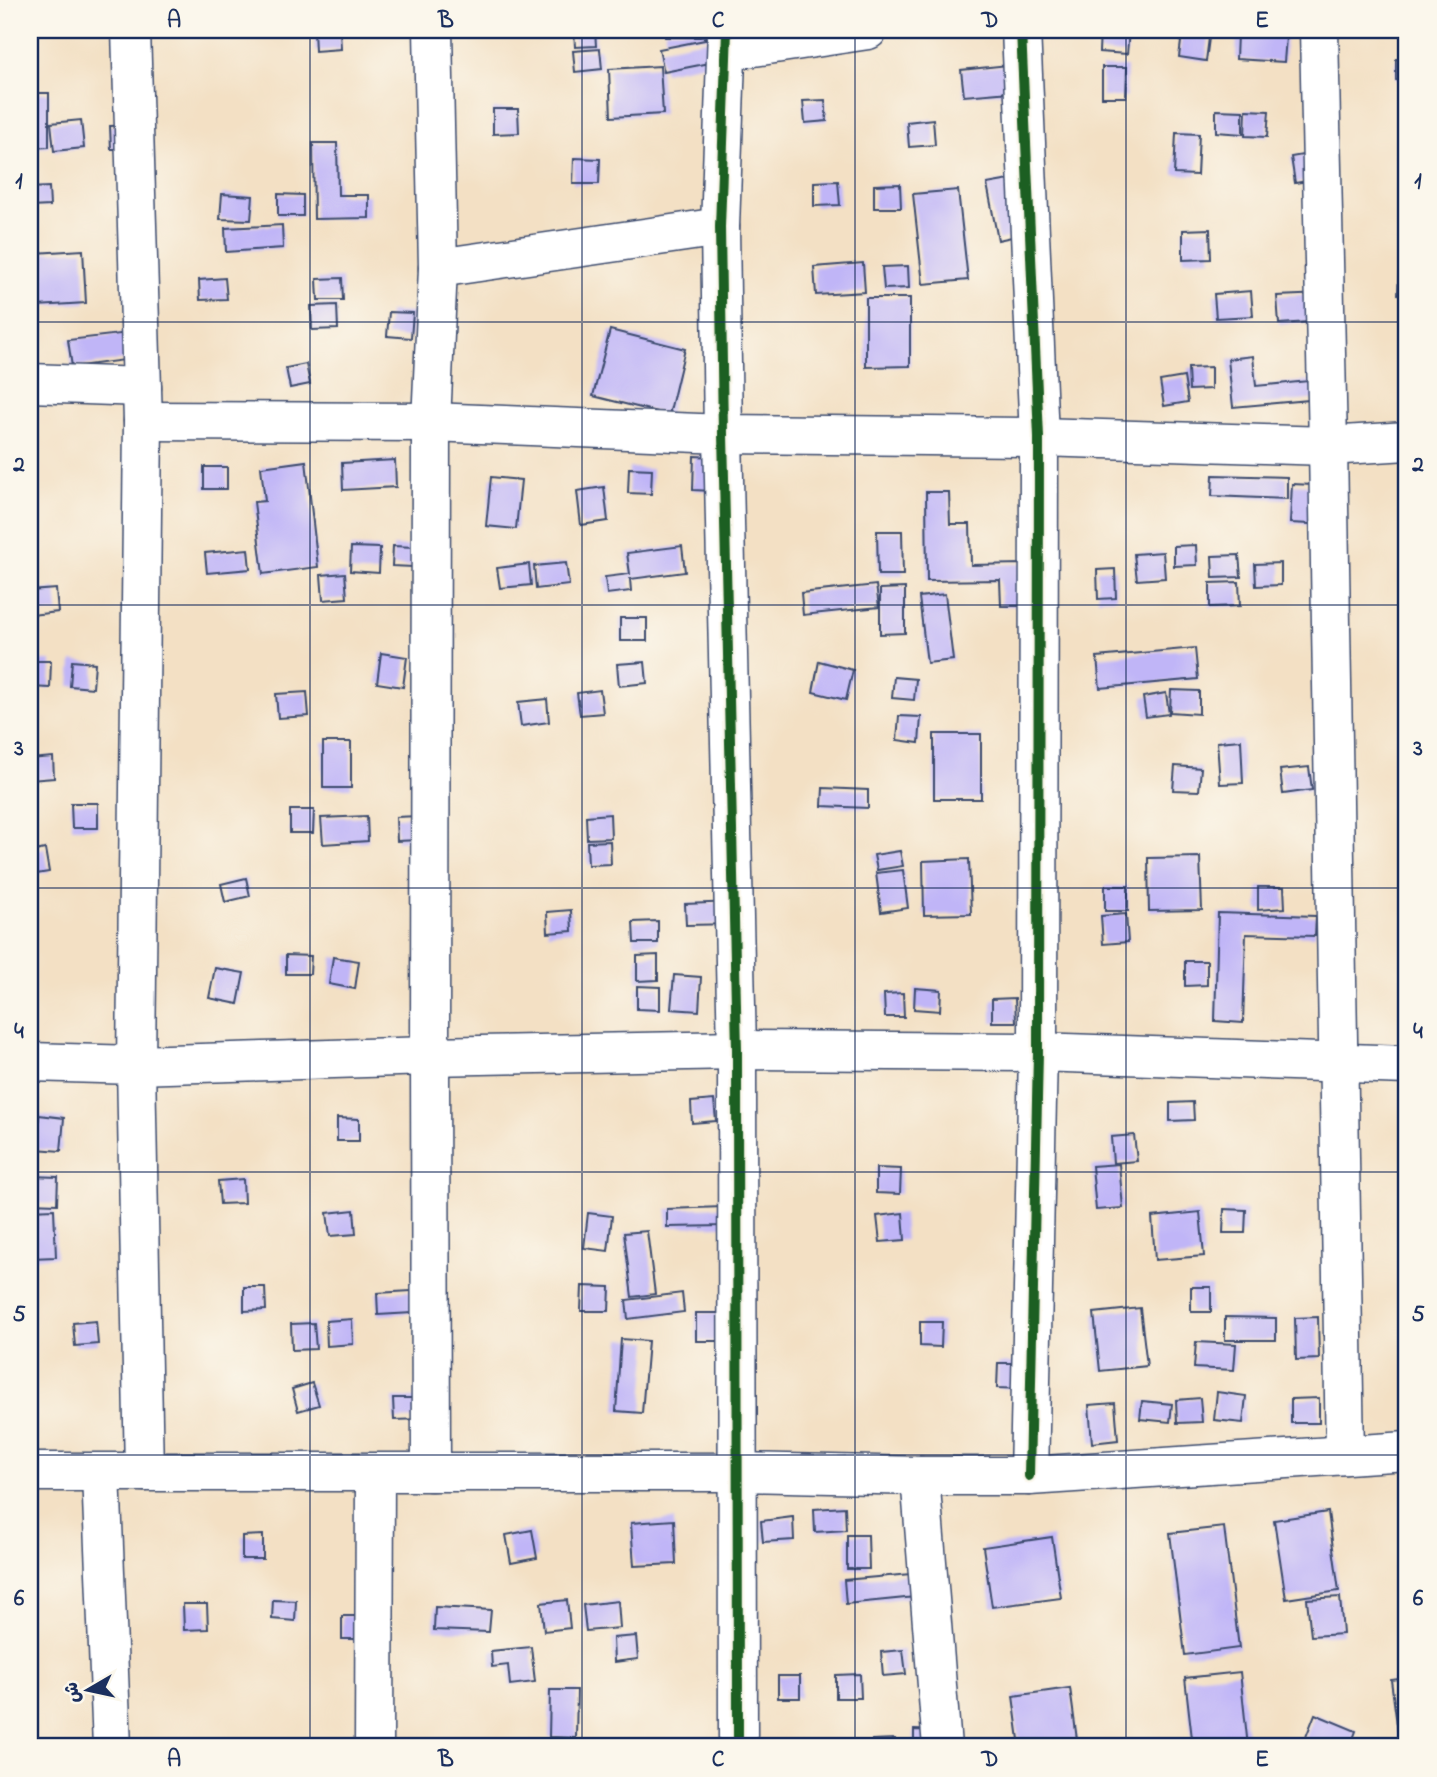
<svg xmlns="http://www.w3.org/2000/svg" width="1437" height="1777" font-family="'Indie Flower','Playpen Sans Arabic',sans-serif">
  <style>
    .building { fill: #c0b5f7 }
    .lines { fill: none; stroke-linecap: round; stroke-linejoin: round }
    .street-casing { stroke: #3b4a6d; stroke-width: 41 }
    .street { stroke: #fff; stroke-width: 38 }
    .cycleway-casing { stroke: #fbf7ec; stroke-width: 15 }
    .cycleway { stroke: #1b5e20; stroke-width: 10 }
    .grid { fill: none; stroke: #1b2f5e; stroke-width: 2; stroke-opacity: 0.55 }
    .neatline { fill: none; stroke: #1b2f5e; stroke-width: 2.5 }
    .grid-label { font-size: 23px; text-anchor: middle; font-weight: bold; fill: #1b2f5e }
  </style>
  <rect width="100%" height="100%" fill="#fbf7ec"/>
  <filter id="ink" filterUnits="userSpaceOnUse"><feTurbulence type="fractalNoise" baseFrequency=".0143" numOctaves="2"/><feDisplacementMap in="SourceGraphic" scale="14" xChannelSelector="R" yChannelSelector="G"/><feConvolveMatrix kernelMatrix="1 2 1 2 8 2 1 2 1" color-interpolation-filters="sRGB"/></filter>
  <filter id="wash" filterUnits="userSpaceOnUse"><feTurbulence type="fractalNoise" baseFrequency=".00686" numOctaves="4" result="noise"/><feDisplacementMap in="SourceGraphic" scale="28" xChannelSelector="R" yChannelSelector="G"/><feGaussianBlur stdDeviation="1.57" result="paint"/><feColorMatrix in="noise" values="0 0 0 0 0 0 0 0 0 0 0 0 0 0 0 0 0 1.4 0 .05"/><feComposite in="paint" operator="in"/></filter>
  <g filter="url(#wash)">
    <rect width="100%" height="100%" fill="#f3e0c4"/>
    <g id="blocks">
      <g class="building">
        <polygon points="314,30 340,30 341,49 315,51"/>
        <polygon points="574,30 595,30 596,46 575,47"/>
        <rect x="665" y="30" width="49" height="7"/>
        <polygon points="1100,30 1129,30 1127,54 1099,52"/>
        <polygon points="1182,34 1209,38 1206,61 1179,57"/>
        <polygon points="1237,34 1286,37 1284,62 1236,59"/>
        <polygon points="710,39 715,62 664,72 659,49"/>
        <polygon points="600,49 602,69 575,72 573,51"/>
        <polygon points="1396,59 1407,59 1407,81 1396,80"/>
        <polygon points="1008,65 1010,92 964,96 961,70"/>
        <polygon points="660,66 663,114 611,117 609,69"/>
        <polygon points="1102,67 1127,67 1126,97 1102,97"/>
        <polygon points="30,93 49,93 49,147 30,148"/>
        <polygon points="825,100 827,121 805,123 803,101"/>
        <polygon points="493,109 518,109 519,133 493,134"/>
        <polygon points="1216,110 1243,111 1243,134 1216,132"/>
        <polygon points="1246,110 1269,111 1267,137 1245,136"/>
        <polygon points="933,119 935,145 909,147 907,122"/>
        <polygon points="81,120 84,148 54,151 51,123"/>
        <polygon points="136,125 136,149 111,149 110,126"/>
        <polygon points="1176,133 1199,134 1197,175 1174,174"/>
        <polygon points="313,143 337,143 338,195 369,195 369,218 314,219"/>
        <polygon points="1326,151 1331,177 1295,183 1291,157"/>
        <polygon points="1407,157 1407,179 1402,180 1399,158"/>
        <polygon points="574,158 600,159 599,184 573,184"/>
        <polygon points="1010,180 1021,235 998,240 987,184"/>
        <polygon points="838,181 840,205 814,206 814,182"/>
        <polygon points="900,184 901,208 874,208 874,185"/>
        <polygon points="49,187 50,206 30,207 30,188"/>
        <polygon points="958,190 968,280 923,284 913,194"/>
        <polygon points="222,194 253,196 251,220 220,219"/>
        <polygon points="278,194 303,195 303,216 278,216"/>
        <polygon points="282,225 283,248 226,252 225,228"/>
        <polygon points="1210,229 1211,259 1183,260 1183,230"/>
        <polygon points="83,250 86,303 37,306 35,253"/>
        <polygon points="863,263 865,292 816,295 814,267"/>
        <polygon points="908,266 909,288 884,289 882,267"/>
        <polygon points="1399,271 1407,272 1407,295 1398,294"/>
        <polygon points="225,278 227,299 200,300 199,280"/>
        <polygon points="342,278 343,300 318,300 317,279"/>
        <polygon points="1251,291 1253,316 1216,318 1214,294"/>
        <polygon points="1323,294 1324,321 1279,324 1277,296"/>
        <polygon points="866,298 910,298 910,366 866,367"/>
        <polygon points="337,305 338,329 312,330 311,306"/>
        <polygon points="389,312 413,313 411,338 387,336"/>
        <polygon points="610,330 685,349 669,415 593,396"/>
        <polygon points="137,332 140,358 72,367 68,340"/>
        <polygon points="1253,356 1256,386 1319,380 1320,399 1233,407 1228,359"/>
        <polygon points="306,364 310,384 290,388 286,368"/>
        <polygon points="1211,367 1211,389 1189,390 1188,368"/>
        <polygon points="1184,377 1188,402 1164,406 1160,381"/>
        <polygon points="694,456 714,457 713,491 693,490"/>
        <polygon points="395,460 396,487 343,490 342,463"/>
        <polygon points="306,461 318,567 263,574 254,502 265,501 261,467"/>
        <rect x="204" y="467" width="23" height="22"/>
        <polygon points="629,468 652,469 651,494 628,493"/>
        <polygon points="1213,475 1287,477 1287,499 1212,496"/>
        <polygon points="491,477 521,480 516,529 486,526"/>
        <polygon points="1292,484 1313,485 1310,524 1290,523"/>
        <polygon points="604,487 608,521 581,525 577,491"/>
        <polygon points="926,492 949,492 950,524 970,524 971,565 1023,564 1024,606 1001,606 1000,580 927,581"/>
        <polygon points="877,531 902,531 903,575 878,575"/>
        <polygon points="1196,545 1197,565 1174,566 1174,546"/>
        <polygon points="393,546 414,547 413,567 392,566"/>
        <polygon points="682,546 685,572 630,579 631,591 607,594 605,577 630,574 627,553"/>
        <polygon points="351,547 380,548 379,573 350,571"/>
        <polygon points="248,549 250,569 207,573 205,553"/>
        <polygon points="1163,552 1165,578 1137,580 1134,554"/>
        <polygon points="1239,555 1241,577 1213,578 1212,556"/>
        <polygon points="566,563 569,585 536,589 534,566"/>
        <polygon points="1281,563 1281,585 1256,586 1255,564"/>
        <polygon points="529,564 531,585 500,588 497,568"/>
        <polygon points="1115,569 1116,598 1098,599 1097,570"/>
        <polygon points="345,573 347,598 323,600 321,575"/>
        <polygon points="1239,582 1240,606 1210,607 1210,583"/>
        <polygon points="876,585 879,607 803,615 801,593"/>
        <polygon points="905,588 905,633 880,634 880,589"/>
        <polygon points="56,589 58,612 31,615 30,591"/>
        <polygon points="945,594 953,660 927,663 919,597"/>
        <rect x="620" y="618" width="27" height="23"/>
        <polygon points="1195,648 1198,679 1100,688 1097,657"/>
        <polygon points="381,653 407,657 403,687 377,683"/>
        <polygon points="30,661 51,661 50,688 30,687"/>
        <polygon points="72,661 95,663 93,688 70,686"/>
        <polygon points="819,661 853,670 846,700 813,692"/>
        <polygon points="645,662 647,683 619,686 617,664"/>
        <polygon points="894,677 916,679 914,700 892,698"/>
        <polygon points="600,690 603,713 580,715 577,693"/>
        <polygon points="1171,690 1199,691 1199,714 1170,712"/>
        <polygon points="307,692 309,716 278,718 276,694"/>
        <polygon points="1166,693 1169,714 1146,717 1143,697"/>
        <polygon points="547,699 549,722 521,726 518,702"/>
        <polygon points="899,716 921,717 919,743 897,740"/>
        <rect x="934" y="734" width="47" height="65"/>
        <polygon points="1241,740 1243,783 1220,784 1217,742"/>
        <rect x="323" y="742" width="28" height="46"/>
        <polygon points="53,757 54,778 30,780 30,759"/>
        <polygon points="1175,766 1201,768 1199,791 1173,790"/>
        <polygon points="1309,767 1312,790 1283,794 1280,770"/>
        <polygon points="823,788 868,790 868,808 822,806"/>
        <polygon points="71,803 98,803 98,828 72,828"/>
        <polygon points="290,810 314,810 313,833 290,833"/>
        <polygon points="610,814 611,838 587,839 586,816"/>
        <polygon points="367,816 368,841 323,844 321,818"/>
        <polygon points="418,816 419,840 397,841 396,817"/>
        <polygon points="610,841 611,864 588,865 587,842"/>
        <polygon points="45,849 49,872 30,875 30,852"/>
        <polygon points="900,851 903,866 877,870 874,855"/>
        <polygon points="1200,857 1202,910 1149,911 1148,858"/>
        <polygon points="969,859 971,914 924,915 923,861"/>
        <polygon points="903,870 908,908 881,912 876,873"/>
        <polygon points="246,878 250,896 225,902 221,884"/>
        <rect x="1105" y="886" width="23" height="25"/>
        <polygon points="1258,887 1284,887 1285,908 1258,910"/>
        <polygon points="733,902 734,924 686,925 685,904"/>
        <polygon points="571,910 572,931 548,933 547,912"/>
        <polygon points="1218,913 1316,916 1315,936 1246,934 1243,1023 1215,1021"/>
        <polygon points="1126,914 1128,942 1103,944 1101,916"/>
        <polygon points="658,921 658,943 634,943 633,922"/>
        <polygon points="1405,923 1407,923 1407,945 1404,945"/>
        <polygon points="286,955 311,956 310,974 286,974"/>
        <polygon points="658,955 658,980 637,981 637,956"/>
        <polygon points="333,957 359,961 355,989 329,984"/>
        <polygon points="1185,961 1207,961 1207,985 1185,986"/>
        <polygon points="215,968 244,973 238,1004 209,998"/>
        <polygon points="674,975 701,977 699,1011 671,1009"/>
        <polygon points="637,986 660,987 660,1010 637,1009"/>
        <polygon points="915,988 941,990 940,1011 914,1009"/>
        <polygon points="903,993 904,1017 885,1017 884,994"/>
        <polygon points="1015,998 1016,1022 992,1022 992,999"/>
        <polygon points="714,1100 716,1121 692,1123 691,1102"/>
        <polygon points="1193,1102 1194,1120 1170,1121 1170,1103"/>
        <polygon points="39,1115 64,1118 61,1151 36,1149"/>
        <polygon points="337,1118 359,1119 359,1141 337,1141"/>
        <polygon points="1134,1135 1137,1161 1113,1163 1111,1137"/>
        <polygon points="1119,1164 1123,1208 1096,1210 1092,1166"/>
        <polygon points="876,1168 901,1169 900,1194 876,1193"/>
        <polygon points="31,1176 58,1177 57,1204 30,1203"/>
        <polygon points="243,1179 244,1203 220,1204 218,1181"/>
        <polygon points="1407,1182 1407,1207 1405,1207 1404,1183"/>
        <polygon points="723,1207 724,1226 667,1227 667,1209"/>
        <polygon points="54,1209 56,1257 31,1258 30,1210"/>
        <polygon points="1224,1209 1246,1210 1245,1233 1223,1233"/>
        <polygon points="354,1210 356,1234 330,1236 327,1213"/>
        <polygon points="1200,1212 1204,1256 1155,1260 1152,1217"/>
        <polygon points="588,1213 612,1216 608,1251 584,1248"/>
        <polygon points="903,1213 905,1240 880,1242 877,1216"/>
        <polygon points="647,1231 655,1294 632,1297 624,1233"/>
        <polygon points="582,1286 610,1287 609,1311 581,1311"/>
        <polygon points="244,1287 265,1287 266,1310 244,1311"/>
        <rect x="1191" y="1287" width="20" height="25"/>
        <polygon points="429,1290 430,1312 378,1315 377,1293"/>
        <polygon points="1402,1291 1407,1292 1407,1316 1402,1316"/>
        <polygon points="682,1293 684,1312 628,1319 626,1300"/>
        <polygon points="1140,1308 1147,1366 1100,1371 1094,1313"/>
        <rect x="696" y="1313" width="28" height="28"/>
        <polygon points="1225,1317 1276,1318 1276,1340 1225,1340"/>
        <polygon points="1318,1317 1319,1359 1296,1360 1295,1318"/>
        <polygon points="352,1319 353,1344 327,1346 326,1321"/>
        <polygon points="96,1321 98,1344 75,1346 73,1323"/>
        <polygon points="920,1322 942,1322 941,1347 920,1346"/>
        <polygon points="314,1323 316,1349 292,1350 291,1324"/>
        <polygon points="621,1339 648,1341 642,1413 616,1411"/>
        <polygon points="1196,1342 1236,1344 1234,1370 1194,1368"/>
        <polygon points="998,1363 1024,1363 1023,1389 997,1388"/>
        <polygon points="312,1383 319,1405 298,1411 292,1389"/>
        <polygon points="1217,1392 1246,1396 1243,1423 1214,1420"/>
        <polygon points="393,1398 420,1398 421,1419 394,1420"/>
        <polygon points="1200,1398 1202,1422 1177,1423 1176,1400"/>
        <polygon points="1319,1398 1319,1423 1291,1423 1291,1399"/>
        <polygon points="1142,1401 1172,1404 1170,1422 1140,1419"/>
        <polygon points="1115,1403 1118,1440 1092,1443 1089,1405"/>
        <polygon points="845,1507 846,1530 815,1532 814,1509"/>
        <polygon points="1328,1512 1339,1591 1286,1599 1274,1520"/>
        <polygon points="793,1517 794,1540 763,1542 761,1521"/>
        <polygon points="674,1520 676,1564 634,1566 631,1523"/>
        <polygon points="1224,1527 1239,1648 1185,1655 1170,1533"/>
        <polygon points="532,1530 537,1558 511,1563 506,1535"/>
        <polygon points="263,1535 263,1559 242,1559 242,1536"/>
        <polygon points="847,1535 868,1535 869,1569 847,1569"/>
        <polygon points="1052,1537 1061,1598 992,1607 983,1547"/>
        <polygon points="922,1573 925,1596 846,1604 844,1580"/>
        <polygon points="1340,1597 1343,1634 1311,1636 1307,1599"/>
        <polygon points="273,1600 296,1601 295,1621 272,1619"/>
        <polygon points="567,1600 570,1628 544,1631 541,1603"/>
        <polygon points="618,1601 620,1628 586,1631 583,1605"/>
        <polygon points="183,1604 207,1604 208,1629 184,1630"/>
        <polygon points="435,1607 491,1610 489,1632 434,1630"/>
        <polygon points="342,1616 369,1616 370,1639 342,1639"/>
        <polygon points="636,1636 638,1659 614,1662 613,1638"/>
        <polygon points="531,1647 535,1682 510,1685 508,1665 492,1667 491,1651"/>
        <polygon points="903,1650 906,1674 883,1676 881,1652"/>
        <polygon points="1240,1672 1248,1747 1193,1747 1185,1678"/>
        <polygon points="860,1674 861,1698 836,1698 836,1675"/>
        <rect x="778" y="1676" width="22" height="22"/>
        <polygon points="1407,1678 1407,1747 1400,1747 1391,1680"/>
        <polygon points="1070,1688 1078,1747 1020,1747 1013,1696"/>
        <polygon points="550,1690 577,1690 576,1738 549,1737"/>
        <polygon points="1315,1714 1356,1731 1350,1747 1302,1747"/>
        <polygon points="914,1730 942,1731 941,1747 914,1747"/>
        <polygon points="895,1739 895,1747 872,1747 872,1740"/>
      </g>
    </g>
  </g>
  <g filter="url(#ink)">
    <use href="#blocks" fill-opacity="0" stroke="#3b4a6d" stroke-width="2"/>
    <g class="lines">
      <g class="street-casing">
        <g id="street">
          <polyline points="131,30 143,421 136,1065 144,1472"/>
          <polyline points="727,30 720,227 723,434 737,1050 738,1747"/>
          <polyline points="1021,30 1039,437 1038,1052 1029,1476"/>
          <polyline points="1319,30 1328,446 1345,1455"/>
          <polyline points="727,51 868,30"/>
          <polyline points="438,268 720,227"/>
          <polyline points="30,383 142,387"/>
          <polyline points="143,421 431,422 723,434 1039,437 1328,446 1407,441"/>
          <polyline points="30,1062 136,1065 430,1056 737,1050 1038,1052 1407,1065"/>
          <polyline points="30,1472 739,1472 920,1476 1029,1476 1407,1451"/>
          <polyline points="431,1472 430,1056 431,422 438,268 433,30"/>
          <polyline points="101,1473 112,1747"/>
          <polyline points="920,1476 942,1747"/>
          <polyline points="374,1747 375,1473"/>
        </g>
      </g>
      <use href="#street" class="street"/>
      <g class="cycleway-casing">
        <g id="cycleway">
          <polyline points="727,30 720,227 723,434 737,1050 738,1747"/>
          <polyline points="1021,30 1039,437 1038,1052 1029,1476"/>
        </g>
      </g>
      <use href="#cycleway" class="cycleway"/>
    </g>
  </g>
  <path class="grid" d="M310 30V1747M582 30V1747M855 30V1747M1126 30V1747M30 322H1407M30 605H1407M30 888H1407M30 1172H1407M30 1455H1407"/>
  <rect width="1437" height="1777" fill="none" stroke="#fbf7ec" stroke-width="77"/>
  <g transform="translate(88 1690) rotate(261)" stroke="#fbf7ec" stroke-width="5" paint-order="stroke">
  <path d="M0-5L12 26L0 18L-12 26Z" fill="#1b2f5e"/>
  <text y="-10" font-size="19" font-weight="bold" text-anchor="middle" fill="#1b2f5e">ش</text>
  </g>
  <rect x="38" y="38" width="1360" height="1700" class="neatline"/>
  <g class="grid-label">
    <text x="174" y="27">A</text>
    <text x="446" y="27">B</text>
    <text x="718" y="27">C</text>
    <text x="990" y="27">D</text>
    <text x="1262" y="27">E</text>
    <text x="19" y="188">1</text>
    <text x="1418" y="188">1</text>
    <text x="19" y="471">2</text>
    <text x="1418" y="471">2</text>
    <text x="19" y="755">3</text>
    <text x="1418" y="755">3</text>
    <text x="19" y="1038">4</text>
    <text x="1418" y="1038">4</text>
    <text x="19" y="1321">5</text>
    <text x="1418" y="1321">5</text>
    <text x="19" y="1605">6</text>
    <text x="1418" y="1605">6</text>
    <text x="174" y="1766">A</text>
    <text x="446" y="1766">B</text>
    <text x="718" y="1766">C</text>
    <text x="990" y="1766">D</text>
    <text x="1262" y="1766">E</text>
  </g>
</svg>
